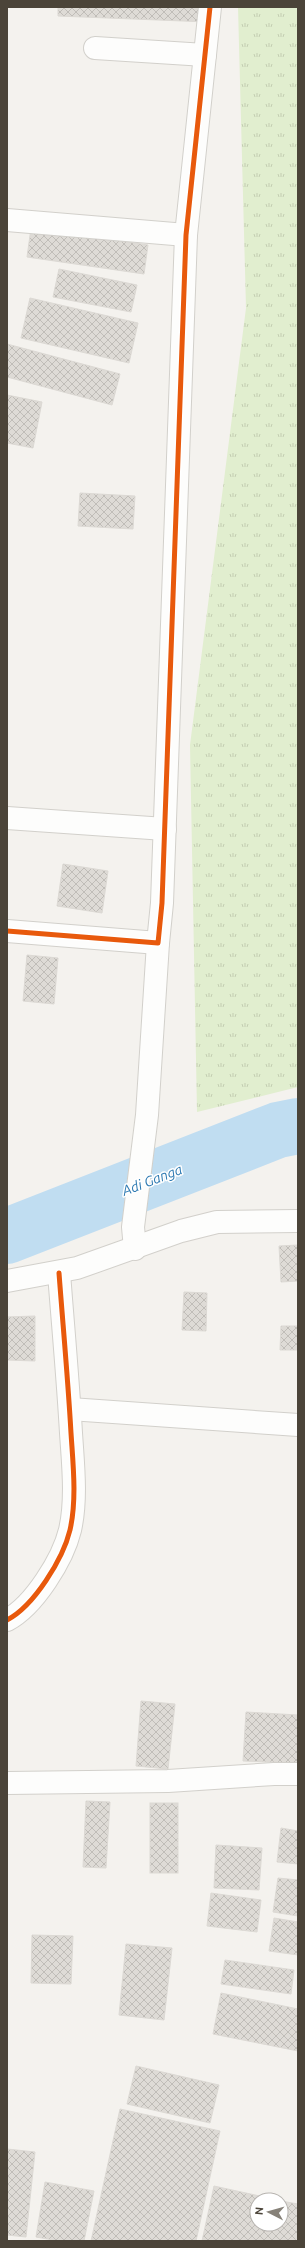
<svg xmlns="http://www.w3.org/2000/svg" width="305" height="2248" font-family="Ubuntu,sans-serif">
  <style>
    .grass { fill: url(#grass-tufts) }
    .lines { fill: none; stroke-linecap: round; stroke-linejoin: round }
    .river { stroke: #c0ddf1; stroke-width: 56 }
    .building { fill: url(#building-cross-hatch); stroke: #dcd9d4 }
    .minor-casing { stroke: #d2d0cb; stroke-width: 24 }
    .minor { stroke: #fdfdfc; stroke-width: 22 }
    .cycleway-casing { stroke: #fff; stroke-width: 8 }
    .cycleway { stroke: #e8590c; stroke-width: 5 }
    .labels { text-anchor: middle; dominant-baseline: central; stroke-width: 3; stroke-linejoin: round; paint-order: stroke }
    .water-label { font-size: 14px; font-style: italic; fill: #2e7ab2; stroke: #fff }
  </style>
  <defs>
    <pattern id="grass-tufts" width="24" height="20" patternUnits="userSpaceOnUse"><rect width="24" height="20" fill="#e1eecf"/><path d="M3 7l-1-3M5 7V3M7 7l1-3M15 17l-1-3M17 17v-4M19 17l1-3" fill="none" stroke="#c3cdb2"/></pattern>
    <pattern id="building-cross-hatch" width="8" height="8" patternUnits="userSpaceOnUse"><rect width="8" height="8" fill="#dedbd6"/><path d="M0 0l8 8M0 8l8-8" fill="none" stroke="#c0bdb8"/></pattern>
  </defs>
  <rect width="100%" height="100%" fill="#f4f2ee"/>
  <polygon class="grass" points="238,7 298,7 298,1087 197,1112 190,745 246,308"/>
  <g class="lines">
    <polyline class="river" points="7,1236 278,1130 298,1126"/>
  </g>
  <g class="building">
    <polygon points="58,7 208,7 208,22 58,16"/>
    <polygon points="31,228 148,245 144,274 27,257"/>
    <polygon points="59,269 137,285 131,312 53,297"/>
    <polygon points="30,298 138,323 129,363 21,338"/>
    <polygon points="7,344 120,374 112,405 7,377"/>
    <polygon points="7,395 42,402 33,448 7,443"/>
    <polygon points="80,493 135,496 133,529 78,526"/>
    <polygon points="63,864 108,871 102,913 57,906"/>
    <polygon points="27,955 58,958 54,1004 23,1001"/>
    <polygon points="298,1245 298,1281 281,1282 279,1246"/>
    <polygon points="184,1292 207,1293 206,1331 182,1330"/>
    <polygon points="35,1316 35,1361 7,1360 7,1317"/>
    <polygon points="281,1326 298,1326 298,1350 280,1350"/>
    <polygon points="141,1701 175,1704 168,1769 136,1766"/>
    <polygon points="246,1712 298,1715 298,1763 243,1761"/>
    <polygon points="86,1801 110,1802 106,1868 83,1867"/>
    <rect x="150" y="1803" width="28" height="70"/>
    <polygon points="281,1828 298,1831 298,1864 277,1862"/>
    <polygon points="216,1845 262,1848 259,1890 214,1888"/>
    <polygon points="278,1878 298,1880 298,1916 273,1912"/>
    <polygon points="211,1893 261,1900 257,1932 207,1926"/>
    <polygon points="274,1918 298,1922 298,1955 269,1951"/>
    <polygon points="32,1935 73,1936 71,1984 31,1983"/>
    <polygon points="126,1944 172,1948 164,2020 119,2015"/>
    <polygon points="225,1960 294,1970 291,1994 221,1984"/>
    <polygon points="221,1993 298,2009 298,2051 213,2034"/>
    <polygon points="136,2066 219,2085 210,2123 127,2104"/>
    <polygon points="120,2109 220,2131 196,2241 91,2241"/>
    <polygon points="7,2149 35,2152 26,2237 7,2235"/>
    <polygon points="45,2182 94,2191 84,2241 59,2241 36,2237"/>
    <polygon points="214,2186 278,2200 257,2200 257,2224 281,2224 281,2201 298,2204 298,2230 296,2241 202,2241"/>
  </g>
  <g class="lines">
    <g class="minor-casing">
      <g id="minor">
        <polyline points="95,48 205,55"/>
        <polyline points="7,220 186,235"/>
        <polyline points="7,818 165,829"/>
        <polyline points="7,931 158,943 162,903 186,235 210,7"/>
        <polyline points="135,1249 133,1227 147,1115 158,943"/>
        <polyline points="7,1281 77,1268 181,1231 217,1222 298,1221"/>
        <polyline points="70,1409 298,1425"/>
        <path d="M7 1620C34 1606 63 1559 70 1530 77 1499 73 1464 71 1433 68 1380 63 1326 59 1273"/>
        <polyline points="7,1783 168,1781 274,1774 298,1774"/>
      </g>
    </g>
    <use href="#minor" class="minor"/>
    <g class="cycleway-casing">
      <g id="cycleway">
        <polyline points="7,931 158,943 162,903 186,235 210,7"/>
        <path d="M7 1620C34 1606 63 1559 70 1530 77 1499 73 1464 71 1433 68 1380 63 1326 59 1273"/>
      </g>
    </g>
    <use href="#cycleway" class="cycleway"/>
  </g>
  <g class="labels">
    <g class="water-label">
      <text transform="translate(152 1180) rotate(-21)">Adi Ganga</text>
    </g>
  </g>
  <rect width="305" height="2248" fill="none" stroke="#4b4439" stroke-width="16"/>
  <g transform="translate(269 2212) rotate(276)"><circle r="19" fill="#ffffff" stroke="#b7b4b0"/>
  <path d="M0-3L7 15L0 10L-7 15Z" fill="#868178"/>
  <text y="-6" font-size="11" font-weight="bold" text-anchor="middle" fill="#4b4439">N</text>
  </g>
</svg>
